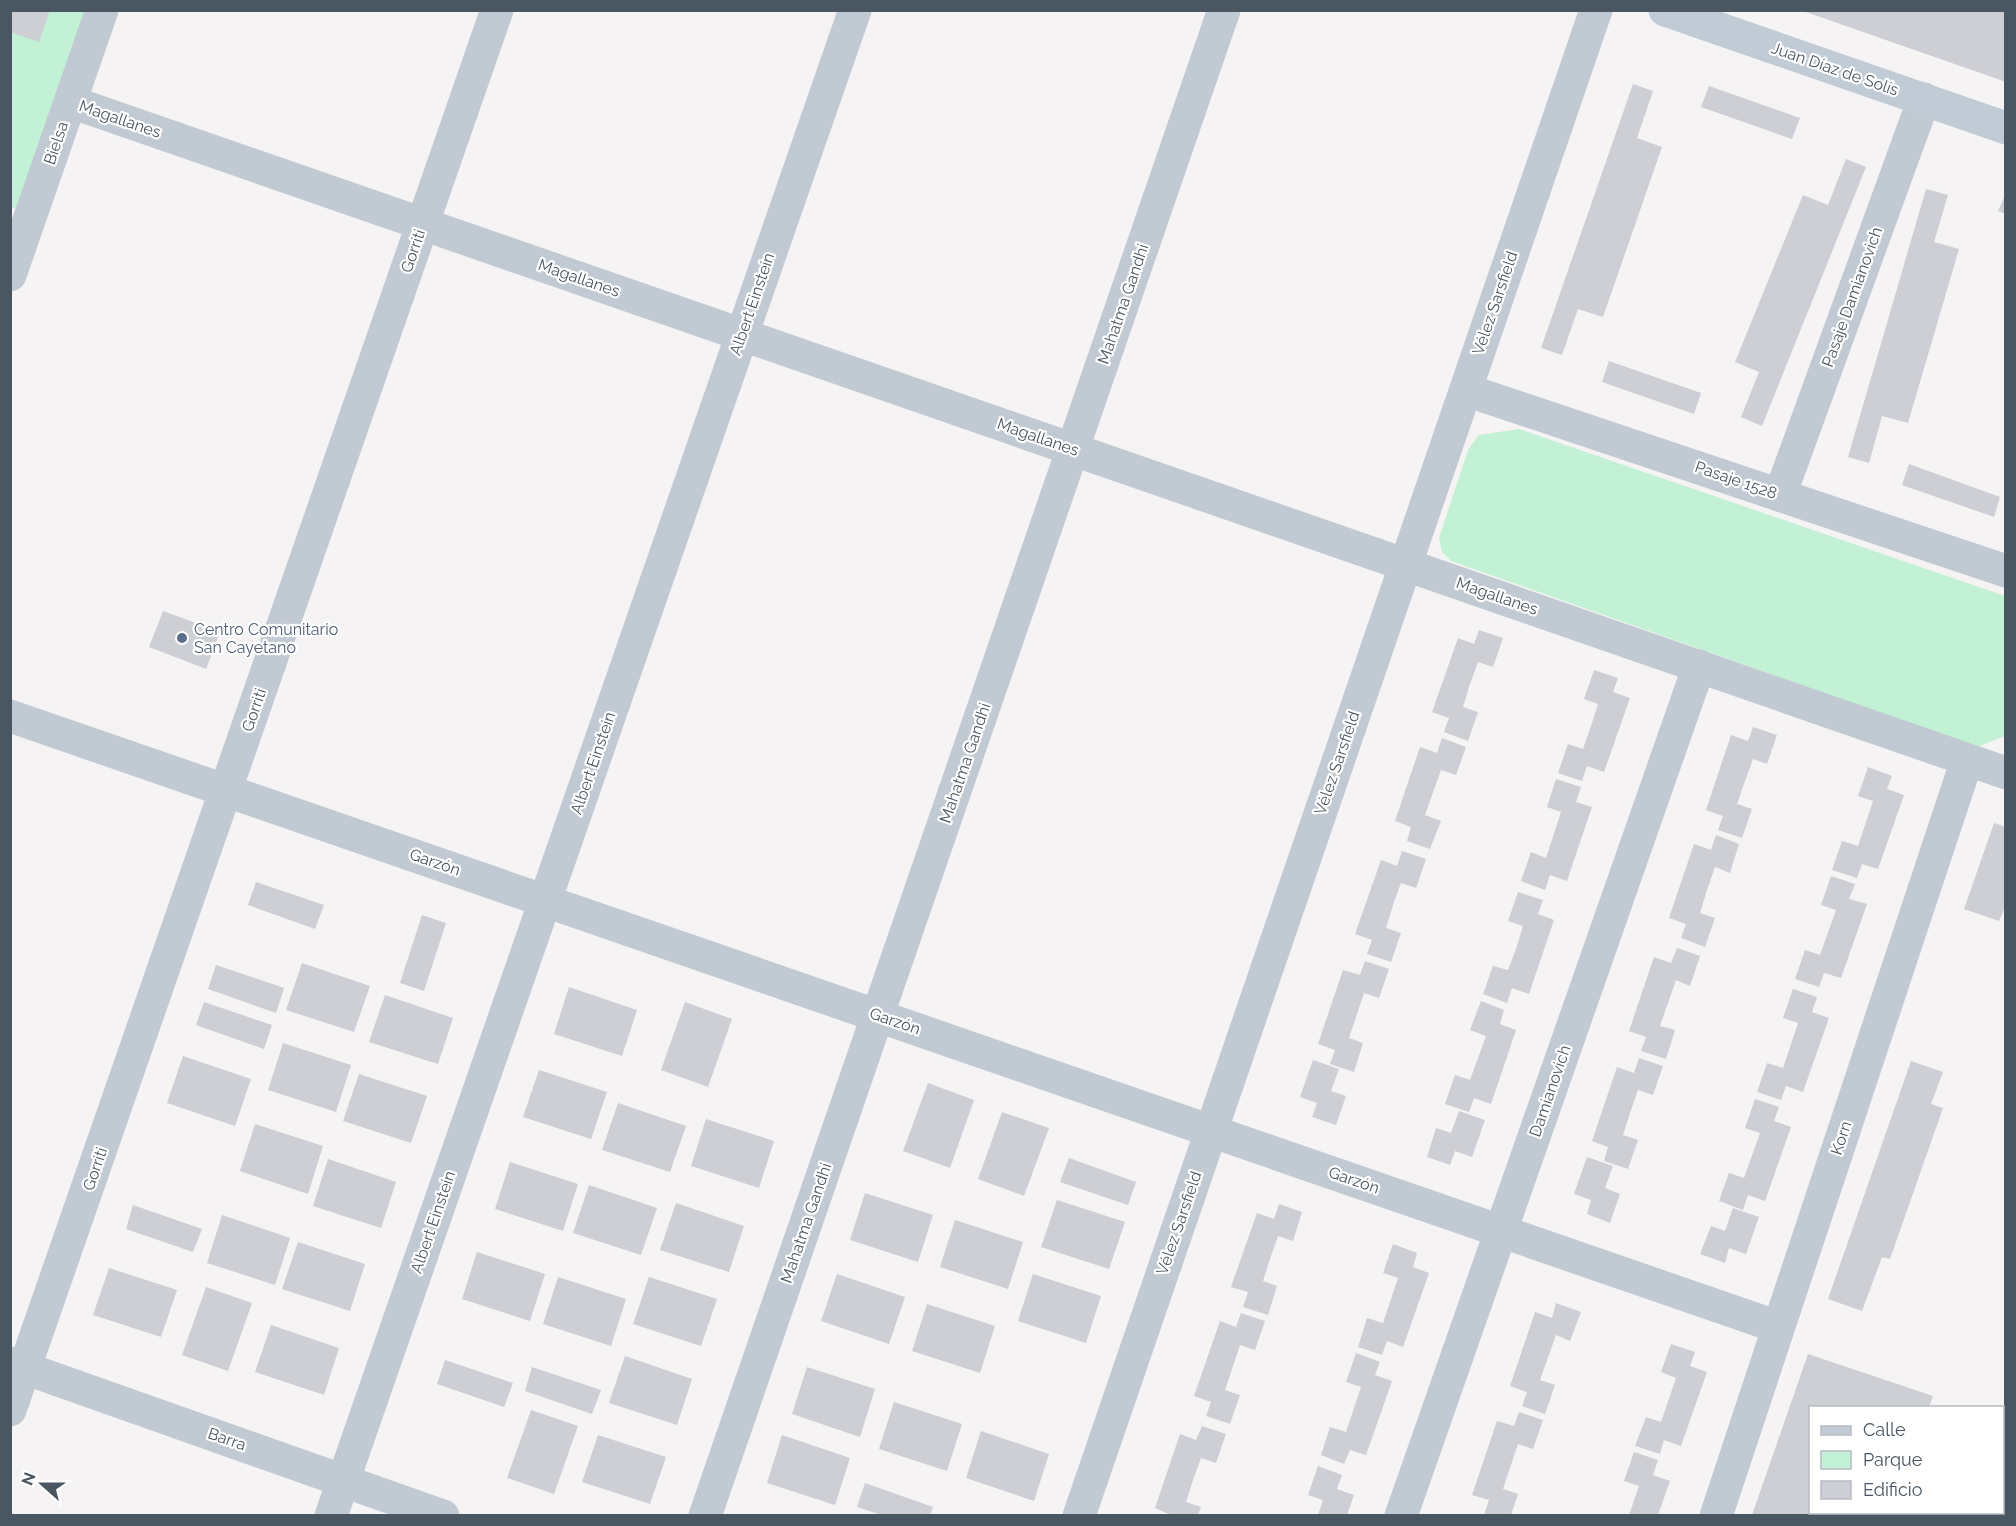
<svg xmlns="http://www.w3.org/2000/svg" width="2016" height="1526" font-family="Raleway,sans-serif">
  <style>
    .green { fill: #c3f1d5 }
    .building { fill: #cdcfd5 }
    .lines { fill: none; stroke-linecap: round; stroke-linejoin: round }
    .minor { stroke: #c1cad2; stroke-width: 33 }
    .secondary { stroke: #c1cbd6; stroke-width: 33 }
    .service-dot { fill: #5c6f8a; stroke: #fff; stroke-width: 2 }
    .labels { text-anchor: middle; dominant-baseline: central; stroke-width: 4.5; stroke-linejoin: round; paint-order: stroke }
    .street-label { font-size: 16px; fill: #4a5661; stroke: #fff }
    .service-label { font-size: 16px; fill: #4e5e75; stroke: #fff; text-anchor: start }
  </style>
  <rect width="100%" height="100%" fill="#f5f3f3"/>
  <g class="green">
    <polygon points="11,11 102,11 31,214 11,207"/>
    <polygon points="1519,429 2005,596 2005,736 1977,747 1451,561 1442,552 1439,538 1468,450 1479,435"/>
  </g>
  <g class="building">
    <polygon points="10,10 50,10 39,42 10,32"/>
    <polygon points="1803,10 2006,10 2006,82 1803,11"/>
    <polygon points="1633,84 1653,91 1637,138 1662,147 1603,317 1578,309 1562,355 1541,348"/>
    <polygon points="1709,86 1800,118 1792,139 1701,107"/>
    <polygon points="1846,159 1866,167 1762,426 1741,417 1759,372 1735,362 1803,195 1828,205"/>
    <polygon points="1926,189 1948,195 1934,242 1959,249 1908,423 1882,416 1869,463 1848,457"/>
    <polygon points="2006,193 2006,214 1998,211"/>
    <polygon points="1609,361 1701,393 1694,414 1602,382"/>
    <polygon points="1909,464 2000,497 1994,517 1902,485"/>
    <polygon points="163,611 220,632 206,669 149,647"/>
    <polygon points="1479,630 1503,638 1493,667 1478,662 1470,684 1463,707 1478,712 1468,741 1444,732 1449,718 1432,712 1458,638 1474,644"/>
    <polygon points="1594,670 1618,678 1613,692 1630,698 1604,772 1587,766 1582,781 1558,773 1568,744 1583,749 1591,726 1598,704 1584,699"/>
    <polygon points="1753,727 1777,735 1767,764 1753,759 1745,781 1737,804 1752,809 1742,838 1718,830 1723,816 1706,810 1731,735 1748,741"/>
    <polygon points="1442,738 1466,747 1456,775 1441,770 1425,815 1441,821 1430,849 1407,841 1411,827 1395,821 1420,747 1437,753"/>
    <polygon points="1868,767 1892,776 1887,789 1904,795 1878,869 1862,864 1857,878 1832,870 1842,841 1858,846 1873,801 1858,796"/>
    <polygon points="1556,779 1581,787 1576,802 1592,807 1567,881 1550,875 1545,890 1521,881 1531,852 1546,858 1561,812 1547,807"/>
    <polygon points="1994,823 2006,827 2006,905 1999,921 1964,909"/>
    <polygon points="1716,835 1739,844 1730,873 1715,867 1707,890 1700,913 1715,918 1705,947 1681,938 1686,924 1669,918 1694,844 1711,850"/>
    <polygon points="1402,851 1426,859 1416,888 1401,883 1393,905 1386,928 1401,933 1391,962 1367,954 1372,940 1355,934 1381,860 1397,866"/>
    <polygon points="1831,876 1855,884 1849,899 1867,904 1841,978 1824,973 1819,987 1795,979 1805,950 1820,955 1836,910 1821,905"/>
    <polygon points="256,882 324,905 315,929 248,905"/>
    <polygon points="1518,892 1543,900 1538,914 1554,920 1529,994 1512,988 1507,1003 1483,994 1493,966 1508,970 1516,949 1523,926 1508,921"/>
    <polygon points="422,915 446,923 424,991 400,983"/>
    <polygon points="1677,948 1700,956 1690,986 1676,980 1660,1026 1675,1030 1666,1059 1641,1051 1646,1037 1629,1031 1654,957 1671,963"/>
    <polygon points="1365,961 1389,969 1379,998 1364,993 1349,1038 1363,1043 1354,1072 1330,1064 1335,1050 1318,1044 1343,970 1360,975"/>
    <polygon points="302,963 370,986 354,1032 286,1010"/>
    <polygon points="216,965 284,988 276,1013 208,989"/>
    <polygon points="569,987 637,1010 622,1056 554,1034"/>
    <polygon points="1793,989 1817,997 1812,1012 1829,1018 1803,1092 1786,1086 1781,1100 1757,1092 1767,1063 1783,1068 1798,1023 1783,1018"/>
    <polygon points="385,995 453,1018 438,1064 369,1042"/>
    <polygon points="1481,1001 1504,1010 1500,1024 1516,1030 1491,1104 1474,1098 1469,1112 1445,1104 1455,1075 1470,1080 1486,1036 1470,1030"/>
    <polygon points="204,1002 272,1025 264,1049 196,1025"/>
    <polygon points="685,1002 732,1019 708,1087 661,1070"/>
    <polygon points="283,1043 351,1065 336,1112 268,1090"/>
    <polygon points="183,1056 251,1079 235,1126 167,1103"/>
    <polygon points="1639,1058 1663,1066 1653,1095 1638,1090 1630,1113 1623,1135 1638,1140 1628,1169 1604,1161 1608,1147 1592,1141 1617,1067 1634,1073"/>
    <polygon points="1313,1060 1339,1069 1331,1091 1346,1096 1336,1125 1312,1117 1317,1103 1300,1097"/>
    <polygon points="1911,1061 1943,1072 1931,1104 1943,1108 1890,1259 1882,1257 1862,1311 1828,1299"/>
    <polygon points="539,1070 607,1092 591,1139 523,1117"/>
    <polygon points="359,1074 427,1096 411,1143 343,1121"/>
    <polygon points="928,1083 974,1100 950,1168 903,1151"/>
    <polygon points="1755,1099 1779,1107 1774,1121 1791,1127 1765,1201 1748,1195 1743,1210 1719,1201 1729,1173 1744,1178 1760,1133 1745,1128"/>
    <polygon points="618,1103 686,1126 670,1172 602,1150"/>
    <polygon points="1459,1111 1485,1120 1472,1157 1455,1151 1450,1165 1427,1157 1436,1128 1451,1133"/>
    <polygon points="1002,1112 1049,1128 1024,1196 978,1179"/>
    <polygon points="706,1119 774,1141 759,1188 691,1166"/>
    <polygon points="255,1124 323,1146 308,1194 240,1171"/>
    <polygon points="1587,1157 1613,1166 1605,1188 1620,1194 1610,1223 1587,1214 1591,1200 1574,1194"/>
    <polygon points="1069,1158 1136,1182 1128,1205 1060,1182"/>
    <polygon points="328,1159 396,1182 381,1228 313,1206"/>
    <polygon points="510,1162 578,1184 563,1231 495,1209"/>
    <polygon points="589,1185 657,1208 641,1255 573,1233"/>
    <polygon points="865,1193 933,1215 918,1262 850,1240"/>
    <polygon points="1057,1200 1125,1222 1109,1269 1041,1247"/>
    <polygon points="676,1203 744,1226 729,1272 660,1250"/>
    <polygon points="1279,1204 1302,1212 1293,1241 1278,1236 1270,1259 1263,1281 1277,1286 1268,1315 1243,1307 1248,1292 1231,1287 1257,1213 1274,1219"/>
    <polygon points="133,1205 202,1229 193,1252 126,1229"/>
    <polygon points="1733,1208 1759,1217 1746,1254 1729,1248 1725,1263 1700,1254 1711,1226 1725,1231"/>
    <polygon points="222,1215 290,1238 275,1285 207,1263"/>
    <polygon points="955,1220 1023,1242 1008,1289 940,1267"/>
    <polygon points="298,1242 365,1264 350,1311 282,1289"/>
    <polygon points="1393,1244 1417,1253 1413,1267 1429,1273 1403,1347 1387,1341 1382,1355 1358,1347 1367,1318 1383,1323 1398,1278 1383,1273"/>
    <polygon points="477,1252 545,1274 530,1321 462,1299"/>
    <polygon points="109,1268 177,1290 161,1337 93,1315"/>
    <polygon points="837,1274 905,1297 889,1344 821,1321"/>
    <polygon points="1033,1274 1101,1296 1086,1343 1018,1321"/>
    <polygon points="558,1277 626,1299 611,1346 543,1324"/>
    <polygon points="649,1277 717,1299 701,1346 633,1324"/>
    <polygon points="206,1287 252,1303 228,1371 182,1355"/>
    <polygon points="1556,1303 1581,1312 1570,1341 1556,1335 1540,1380 1555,1385 1545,1414 1522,1406 1527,1392 1510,1386 1535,1312 1552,1318"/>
    <polygon points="927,1304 995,1326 980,1373 912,1351"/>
    <polygon points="1241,1313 1265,1321 1255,1350 1240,1345 1225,1390 1240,1395 1230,1424 1206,1416 1211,1402 1194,1396 1220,1321 1236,1327"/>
    <polygon points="271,1325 339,1348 324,1395 255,1372"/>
    <polygon points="1671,1344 1695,1352 1690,1366 1707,1372 1681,1446 1664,1440 1660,1454 1635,1446 1646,1417 1661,1422 1676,1378 1661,1372"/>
    <polygon points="1356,1353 1380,1362 1375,1375 1392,1381 1366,1455 1350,1450 1344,1464 1321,1455 1330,1427 1346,1432 1361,1387 1346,1382"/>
    <polygon points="1808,1354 1933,1396 1929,1407 1810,1407 1810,1512 2002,1512 2002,1454 2006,1455 2006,1515 1752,1515"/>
    <polygon points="625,1356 692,1379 677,1425 609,1403"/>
    <polygon points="445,1360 513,1383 504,1407 437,1384"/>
    <polygon points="532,1367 601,1390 592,1414 525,1391"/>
    <polygon points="807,1367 875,1389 860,1437 792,1414"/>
    <polygon points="894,1402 962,1424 947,1471 879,1449"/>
    <polygon points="531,1410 578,1426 554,1494 507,1478"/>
    <polygon points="1519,1412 1543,1420 1533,1449 1518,1444 1503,1489 1518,1494 1511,1515 1484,1515 1489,1500 1472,1495 1497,1421 1514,1426"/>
    <polygon points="1202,1426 1226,1434 1216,1463 1201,1458 1193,1480 1186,1502 1201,1507 1198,1515 1171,1515 1155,1508 1180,1434 1196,1440"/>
    <polygon points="981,1431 1049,1454 1034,1501 966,1478"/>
    <polygon points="598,1435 666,1457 650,1504 582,1482"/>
    <polygon points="782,1435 850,1458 835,1505 767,1483"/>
    <polygon points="1634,1452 1658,1460 1653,1475 1670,1481 1658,1515 1629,1515 1639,1486 1624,1481"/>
    <polygon points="1318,1466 1342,1475 1337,1489 1354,1495 1347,1515 1318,1515 1323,1500 1308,1495"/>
    <polygon points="865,1483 933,1507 930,1515 881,1515 857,1507"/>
  </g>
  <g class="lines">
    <g class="minor">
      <polyline points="71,102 2006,773"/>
      <polyline points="10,275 102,10"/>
      <polyline points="1466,390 2006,571"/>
      <polyline points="1780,495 1924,99"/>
      <polyline points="10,716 1778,1327"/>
      <polyline points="10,1363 443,1516"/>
      <polyline points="10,1410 497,10"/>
      <polyline points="331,1516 855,10"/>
      <polyline points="705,1516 1224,10"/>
      <polyline points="1079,1516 1596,10"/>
      <polyline points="1401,1516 1699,666"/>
      <polyline points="1716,1516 1967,760"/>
    </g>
    <polyline class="secondary" points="1665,10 2006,128"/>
  </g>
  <circle class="service-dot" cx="182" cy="638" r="6"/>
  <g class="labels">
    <g class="street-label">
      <text transform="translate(1835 69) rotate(19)">Juan Díaz de Solís</text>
      <text transform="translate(120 119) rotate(19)">Magallanes</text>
      <text transform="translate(56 143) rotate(-71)">Bielsa</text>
      <text transform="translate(413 251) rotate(-71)">Gorriti</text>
      <text transform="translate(579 278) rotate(19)">Magallanes</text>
      <text transform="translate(1852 297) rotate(-70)">Pasaje Damianovich</text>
      <text transform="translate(1495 303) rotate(-71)">Vélez Sarsfield</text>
      <text transform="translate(752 304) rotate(-71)">Albert Einstein</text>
      <text transform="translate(1123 304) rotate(-71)">Mahatma Gandhi</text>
      <text transform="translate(1038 437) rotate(19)">Magallanes</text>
      <text transform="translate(1736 480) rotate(19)">Pasaje 1528</text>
      <text transform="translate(1497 596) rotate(19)">Magallanes</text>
      <text transform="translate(254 710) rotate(-71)">Gorriti</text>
      <text transform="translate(593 763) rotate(-71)">Albert Einstein</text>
      <text transform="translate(965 763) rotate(-71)">Mahatma Gandhi</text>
      <text transform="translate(1337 763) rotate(-71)">Vélez Sarsfield</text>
      <text transform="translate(435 862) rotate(19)">Garzón</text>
      <text transform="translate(895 1021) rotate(19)">Garzón</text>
      <text transform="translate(1550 1091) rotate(-71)">Damianovich</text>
      <text transform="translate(1841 1138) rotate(-72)">Korn</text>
      <text transform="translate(95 1169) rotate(-71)">Gorriti</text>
      <text transform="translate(1354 1180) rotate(19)">Garzón</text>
      <text transform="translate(433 1222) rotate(-71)">Albert Einstein</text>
      <text transform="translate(806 1223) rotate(-71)">Mahatma Gandhi</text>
      <text transform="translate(1179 1223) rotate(-71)">Vélez Sarsfield</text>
      <text transform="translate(227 1439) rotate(19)">Barra</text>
    </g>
    <g class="service-label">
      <text x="194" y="629">Centro Comunitario<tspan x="194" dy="18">San Cayetano</tspan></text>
    </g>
  </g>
  <rect width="2016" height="1526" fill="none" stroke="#4a5661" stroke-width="24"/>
  <rect x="1809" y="1406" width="195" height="108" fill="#ffffff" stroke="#b7bbc0" stroke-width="1.5"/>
  <rect x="1821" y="1426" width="30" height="9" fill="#c1cbd6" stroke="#b7bbc0" stroke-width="1.5"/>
  <text x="1863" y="1436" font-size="18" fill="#4a5661">Calle</text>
  <rect x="1821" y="1451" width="30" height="18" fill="#c3f1d5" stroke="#b7bbc0" stroke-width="1.5"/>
  <text x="1863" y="1466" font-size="18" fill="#4a5661">Parque</text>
  <rect x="1821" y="1481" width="30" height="18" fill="#cdcfd5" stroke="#b7bbc0" stroke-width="1.5"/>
  <text x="1863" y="1496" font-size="18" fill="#4a5661">Edificio</text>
  <g transform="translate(42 1484) rotate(291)" stroke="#ffffff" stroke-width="4.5" paint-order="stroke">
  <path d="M0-4.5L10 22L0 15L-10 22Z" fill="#4a5661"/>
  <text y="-9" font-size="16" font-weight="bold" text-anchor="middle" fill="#4a5661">N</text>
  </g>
</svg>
